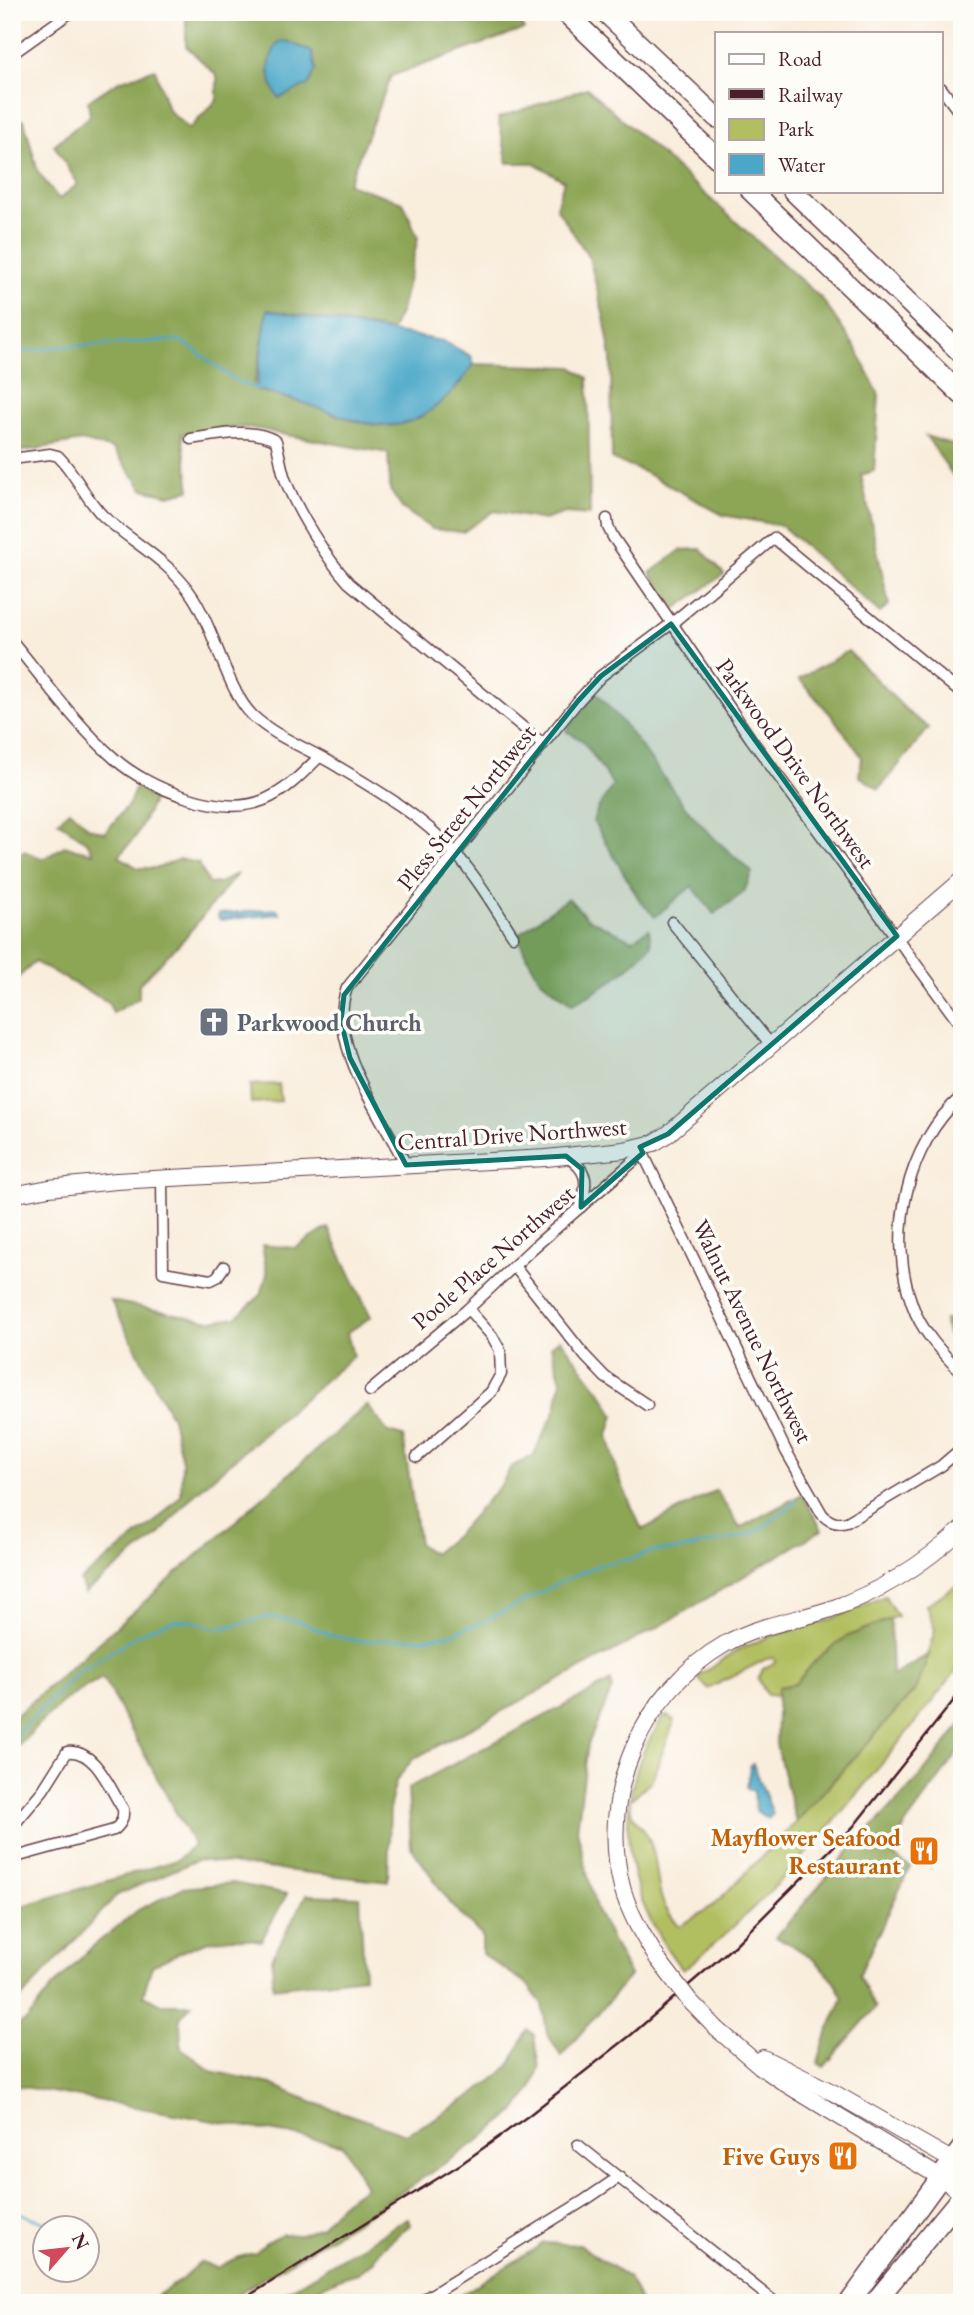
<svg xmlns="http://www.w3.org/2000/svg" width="974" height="2315" font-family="'EB Garamond',serif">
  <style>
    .green { fill: #b2bf61; stroke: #7e6f46; stroke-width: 2 }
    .forest { fill: #8da657; stroke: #6c6241; stroke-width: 2 }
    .water { fill: #4aa7c8; stroke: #4a637a; stroke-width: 2 }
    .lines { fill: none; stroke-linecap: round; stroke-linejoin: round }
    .stream { stroke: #4aa7c8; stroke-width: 2.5 }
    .street-casing { stroke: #643e46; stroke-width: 13 }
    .secondary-casing { stroke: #643e46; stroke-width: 18 }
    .highway-casing { stroke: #643e46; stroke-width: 22 }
    .street { stroke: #fff; stroke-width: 10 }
    .secondary { stroke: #fff; stroke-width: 16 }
    .highway { stroke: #fff; stroke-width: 19 }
    .rail { stroke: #4a1f2b; stroke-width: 2.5 }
    .secondary-bridge-casing { stroke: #643e46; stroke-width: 18; stroke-linecap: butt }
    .secondary-bridge { stroke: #fff; stroke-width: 16 }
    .marked { fill: #0f766e; fill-opacity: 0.2; stroke: #0f766e; stroke-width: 5; stroke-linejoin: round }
    .labels { text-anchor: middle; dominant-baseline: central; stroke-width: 7; stroke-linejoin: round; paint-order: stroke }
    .street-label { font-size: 24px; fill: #4a1f2b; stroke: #fdfcf7 }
    .worship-label { font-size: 24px; font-weight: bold; fill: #5b616d; stroke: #fdfcf7; text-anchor: start }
    .food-label { font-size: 24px; font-weight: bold; fill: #c56008; stroke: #fdfcf7; text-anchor: end }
  </style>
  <rect width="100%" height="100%" fill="#fdfcf7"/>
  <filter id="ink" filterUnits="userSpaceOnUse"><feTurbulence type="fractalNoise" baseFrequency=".0143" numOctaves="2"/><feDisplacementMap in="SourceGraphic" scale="14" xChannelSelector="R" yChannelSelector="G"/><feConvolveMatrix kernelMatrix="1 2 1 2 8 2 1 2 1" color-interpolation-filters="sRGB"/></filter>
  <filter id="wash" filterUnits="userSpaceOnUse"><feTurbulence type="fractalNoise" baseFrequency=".00686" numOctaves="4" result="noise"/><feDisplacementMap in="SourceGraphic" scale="28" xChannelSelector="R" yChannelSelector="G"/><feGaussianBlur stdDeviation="1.57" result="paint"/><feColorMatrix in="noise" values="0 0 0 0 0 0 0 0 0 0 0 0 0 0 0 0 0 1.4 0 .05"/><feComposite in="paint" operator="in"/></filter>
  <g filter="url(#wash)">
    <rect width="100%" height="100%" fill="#f9eddc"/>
    <g class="green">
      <polygon points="279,1084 281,1101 251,1103 250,1085"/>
      <path d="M962 1582V1662L957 1670C872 1776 790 1885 683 1970 634 1911 613 1835 640 1760 645 1745 655 1731 663 1717L668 1716 675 1720 651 1782 630 1800C630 1822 641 1822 649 1839 663 1872 650 1899 680 1926L714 1905 796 1822 917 1688 935 1630 926 1605Z"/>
      <polygon points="885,1596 897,1616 846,1637 818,1658 795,1684 778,1687 778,1696 767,1695 758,1679 763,1669 775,1662 774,1658 766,1659 708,1689 697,1677 738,1650 765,1638 829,1620"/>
    </g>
    <g class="forest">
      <path d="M186 12H514L525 29 391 76 348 184 403 202 418 238 401 311 391 331 268 310 254 386 256 390C271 394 287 398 302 403 330 411 372 432 401 424 431 417 458 389 474 364L572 367 588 378 590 515 565 513 544 520 494 511 463 532 432 529 402 508 390 490 388 453 275 433C245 422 213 430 182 434L190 490 169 495 143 489 113 449 82 441 12 453V120H24L38 172 59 199 78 184 54 145 90 116 88 101 119 81 155 69 168 110 189 129 217 100V76L186 46Z"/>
      <polygon points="587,88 822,299 857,350 879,395 874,471 861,475 889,605 880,613 782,526 723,515 644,472 612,459 611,357 604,317 589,257 556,207 564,181 534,163 508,163 498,118"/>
      <polygon points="926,436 962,448 962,489"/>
      <polygon points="701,549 724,574 675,609 650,573 681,550"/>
      <polygon points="848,651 909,713 929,728 879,789 859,776 862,757 832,716 799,679"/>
      <polygon points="597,693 628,729 687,809 715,839 752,872 744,892 714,914 692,886 655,917 640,901 593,821 598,808 613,785 583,741 566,731"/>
      <polygon points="137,784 156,795 136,836 119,856 138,868 158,868 179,859 198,863 209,884 220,883 237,874 184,939 139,984 139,998 113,1013 108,1002 35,962 12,983 12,856 24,851 44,859 64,846 93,853 88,843 58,821 70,810 89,828 105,833 129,804"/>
      <path d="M568 898 587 918 632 940 649 929 651 945C631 968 600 992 572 1004L540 979 526 955 517 935Z"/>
      <polygon points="328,1228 371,1317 347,1333 353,1356 192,1496 159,1535 85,1593 80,1581 158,1519 181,1495 182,1461 172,1418 111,1301 211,1321 236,1317 261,1295 267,1274 262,1245 295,1248"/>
      <polygon points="962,1318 962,1355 951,1343 944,1320"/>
      <path d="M560 1339 603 1395 614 1415 608 1435 619 1478 642 1530 716 1490 740 1528 802 1494 822 1530 664 1624 413 1759 396 1781 390 1805 388 1882 197 1860 117 1895 12 2008V1909L177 1860 194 1846 103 1678C61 1697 44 1721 12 1752V1719L367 1405 388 1432 403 1436 419 1544 433 1554 456 1535 501 1485 511 1467 533 1456 556 1409 561 1381 551 1346Z"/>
      <polygon points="890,1619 892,1676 929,1654 917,1688 796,1822 776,1744 778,1687 795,1684 818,1658 846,1637"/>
      <polygon points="611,1681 612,1689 588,1744 577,1830 596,1909 630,1976 561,2056 547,2033 542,2004 527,1984 482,1954 482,1936 451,1904 411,1847 408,1788"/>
      <path d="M962 1723V1747L905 1825 892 1855 910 1867 859 1975 875 2008 824 2067 818 2063 827 2033 843 1998C828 1966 807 1952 776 1937L844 1857 919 1778Z"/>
      <path d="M233 1883 287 1894 261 1941C216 1931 191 1947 152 1966L143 1995 162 2004H192L180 2018 181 2048 211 2071 271 2084 312 2102 406 2134C426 2125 500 2080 510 2064 517 2053 521 2041 528 2030L534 2035 539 2068 532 2088 516 2111 478 2141 378 2208 223 2303H156L158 2295 182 2279 201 2262 217 2268 234 2259 256 2252 266 2243 282 2234 298 2235 321 2227 344 2201 366 2187 342 2144 12 2085V2029L27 2020 51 1989 92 1947 138 1910 182 1888Z"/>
      <polygon points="306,1895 360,1897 364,1977 273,1988 272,1958"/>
      <polygon points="408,2218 410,2225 381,2249 373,2262 358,2273 341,2278 318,2289 302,2303 268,2303"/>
      <polygon points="544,2243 579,2245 629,2278 641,2303 448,2303"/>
    </g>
    <g class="water">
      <path d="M287 41 312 52 316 70 308 85 279 98C266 80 266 62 278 42Z"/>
      <path d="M267 310 443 341 471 356 474 364C460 386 428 420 401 424 369 429 337 414 307 404 290 399 273 394 256 389Z"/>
      <polygon points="277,909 280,914 220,920 218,917 219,914"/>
      <polygon points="753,1764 773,1814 768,1819 755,1810 754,1791 747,1788 750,1766"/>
    </g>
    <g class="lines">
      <g class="stream">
        <polyline points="12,353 56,347 177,340 185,343 236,381 258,389"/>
        <polyline points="12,1739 77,1673 144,1631 171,1621 192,1620 213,1628 222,1628 267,1617 299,1621 330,1635 357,1641 426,1638 450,1634 482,1622 575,1575 602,1564 628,1559 629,1560 654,1551 678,1550 748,1535 763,1527 797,1501"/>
        <polyline points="12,2210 50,2225"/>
      </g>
    </g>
  </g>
  <g filter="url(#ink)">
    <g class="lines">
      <g class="street-casing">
        <g id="street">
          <polyline points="12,54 71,12"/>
          <polyline points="941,88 962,116"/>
          <path d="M191 439C217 435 253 427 276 441 279 453 281 467 285 479 297 511 326 558 349 583L543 744"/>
          <path d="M12 459 50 454 58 456C76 474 85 498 103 516 135 545 168 559 193 597 215 630 227 691 253 716 277 738 307 748 335 765 377 790 422 816 455 853 477 877 495 908 513 936"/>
          <polyline points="607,519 608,527 613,537 751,739 962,1027"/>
          <path d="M12 641C45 681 76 725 115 759 147 788 222 818 264 800 286 791 303 773 319 757"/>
          <polyline points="672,922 771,1045"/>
          <path d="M962 1096C906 1145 887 1235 912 1304 921 1331 942 1353 962 1373"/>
          <path d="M640 1147 786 1451 822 1514C829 1522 836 1525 847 1522L941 1466 962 1448"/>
          <path d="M566 1156C589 1171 588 1182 581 1207"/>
          <path d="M406 1165C382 1116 326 1043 347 988L578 701 601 676 671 624 774 538 962 694"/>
          <polyline points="162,1178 163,1272 211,1280 217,1277 224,1267"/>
          <polyline points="514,1266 585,1356 605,1377 647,1405"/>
          <polyline points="370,1391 468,1309 533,1248 643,1153"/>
          <polyline points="417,1457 491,1392 501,1374 500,1350 492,1336 468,1309"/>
          <path d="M12 1827 43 1790 67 1752C95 1748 110 1789 123 1809 124 1819 121 1824 114 1830L12 1858"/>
          <polyline points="578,2145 776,2303"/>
          <polyline points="418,2303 585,2200 619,2177"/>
        </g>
      </g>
      <g class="secondary-casing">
        <g id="secondary">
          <polyline points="12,1195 49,1188 116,1181 546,1158 624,1150 654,1143 668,1134 733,1078 962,880"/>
          <path d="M657 1958C643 1936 629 1913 622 1887 598 1794 642 1692 725 1644 758 1625 795 1621 831 1609 880 1592 924 1564 962 1529"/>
          <polyline points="717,2029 760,2066 786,2084 941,2178 962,2193"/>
          <polyline points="763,2058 834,2093 962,2166"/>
        </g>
      </g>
      <g class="highway-casing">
        <g id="highway">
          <polyline points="565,12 717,158"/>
          <polyline points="605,12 717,118"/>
          <polyline points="751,191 962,395"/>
          <polyline points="793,191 962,354"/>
          <polyline points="849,2303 962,2148"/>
          <polyline points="874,2303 962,2196"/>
        </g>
      </g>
      <use href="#street" class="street"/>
      <use href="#secondary" class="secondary"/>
      <use href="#highway" class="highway"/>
      <polyline class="rail" points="237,2303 461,2164 528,2116 631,2035 735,1945 853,1827 962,1690"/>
      <g class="secondary-bridge-casing">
        <polyline id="secondary-bridge" points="657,1958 689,2000 717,2029"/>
      </g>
      <use href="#secondary-bridge" class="secondary-bridge"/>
    </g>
  </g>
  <path class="marked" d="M671 624 897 936 668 1134 640 1147 643 1153 581 1207 582 1169 566 1156 406 1165 350 1058 341 1021 344 995 578 701 601 676Z"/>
  <defs>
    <g id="church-square" transform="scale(1.575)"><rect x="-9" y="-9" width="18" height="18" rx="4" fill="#6b7280" stroke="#fdfcf7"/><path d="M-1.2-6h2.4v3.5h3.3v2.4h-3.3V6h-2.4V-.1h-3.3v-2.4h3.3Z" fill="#fff"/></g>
    <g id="restaurant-square" transform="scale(1.575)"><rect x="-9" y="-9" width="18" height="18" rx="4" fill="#e8710a" stroke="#fdfcf7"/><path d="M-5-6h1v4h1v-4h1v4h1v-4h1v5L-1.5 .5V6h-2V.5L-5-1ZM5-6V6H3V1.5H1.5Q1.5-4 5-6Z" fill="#fff"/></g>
  </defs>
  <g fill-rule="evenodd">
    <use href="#church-square" x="214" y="1022"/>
    <use href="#restaurant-square" x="924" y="1851"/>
    <use href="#restaurant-square" x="843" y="2156"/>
  </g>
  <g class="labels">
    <g class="street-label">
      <text transform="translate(796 763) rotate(54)">Parkwood Drive Northwest</text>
      <text transform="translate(466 807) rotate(-51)">Pless Street Northwest</text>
      <text transform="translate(512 1134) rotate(-4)">Central Drive Northwest</text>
      <text transform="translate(493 1257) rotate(-41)">Poole Place Northwest</text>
      <text transform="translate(753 1331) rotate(64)">Walnut Avenue Northwest</text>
    </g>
    <g class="worship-label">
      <text x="237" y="1022">Parkwood Church</text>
    </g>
    <g class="food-label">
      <text x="901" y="1837">Mayflower Seafood<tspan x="901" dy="28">Restaurant</tspan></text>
      <text x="820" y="2156">Five Guys</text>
    </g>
  </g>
  <rect width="974" height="2315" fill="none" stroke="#fdfcf7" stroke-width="42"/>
  <rect x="715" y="32" width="228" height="161" fill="#fdfcf7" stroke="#b5a4a5" stroke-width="2"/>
  <rect x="729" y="54" width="35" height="10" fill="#ffffff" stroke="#b5a4a5" stroke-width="2"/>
  <text x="778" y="66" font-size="21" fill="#4a1f2b">Road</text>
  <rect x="729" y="89" width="35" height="10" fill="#4a1f2b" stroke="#b5a4a5" stroke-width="2"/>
  <text x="778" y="102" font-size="21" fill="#4a1f2b">Railway</text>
  <rect x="729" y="119" width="35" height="21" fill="#b2bf61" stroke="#b5a4a5" stroke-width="2"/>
  <text x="778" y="136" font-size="21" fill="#4a1f2b">Park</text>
  <rect x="729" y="154" width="35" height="21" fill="#4aa7c8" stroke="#b5a4a5" stroke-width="2"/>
  <text x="778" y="172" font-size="21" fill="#4a1f2b">Water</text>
  <g transform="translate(66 2249) rotate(62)"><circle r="33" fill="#fdfcf7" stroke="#b5a4a5" stroke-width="2"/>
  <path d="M0-5L12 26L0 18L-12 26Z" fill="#d1495b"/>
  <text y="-10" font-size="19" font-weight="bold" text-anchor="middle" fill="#4a1f2b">N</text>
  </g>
</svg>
